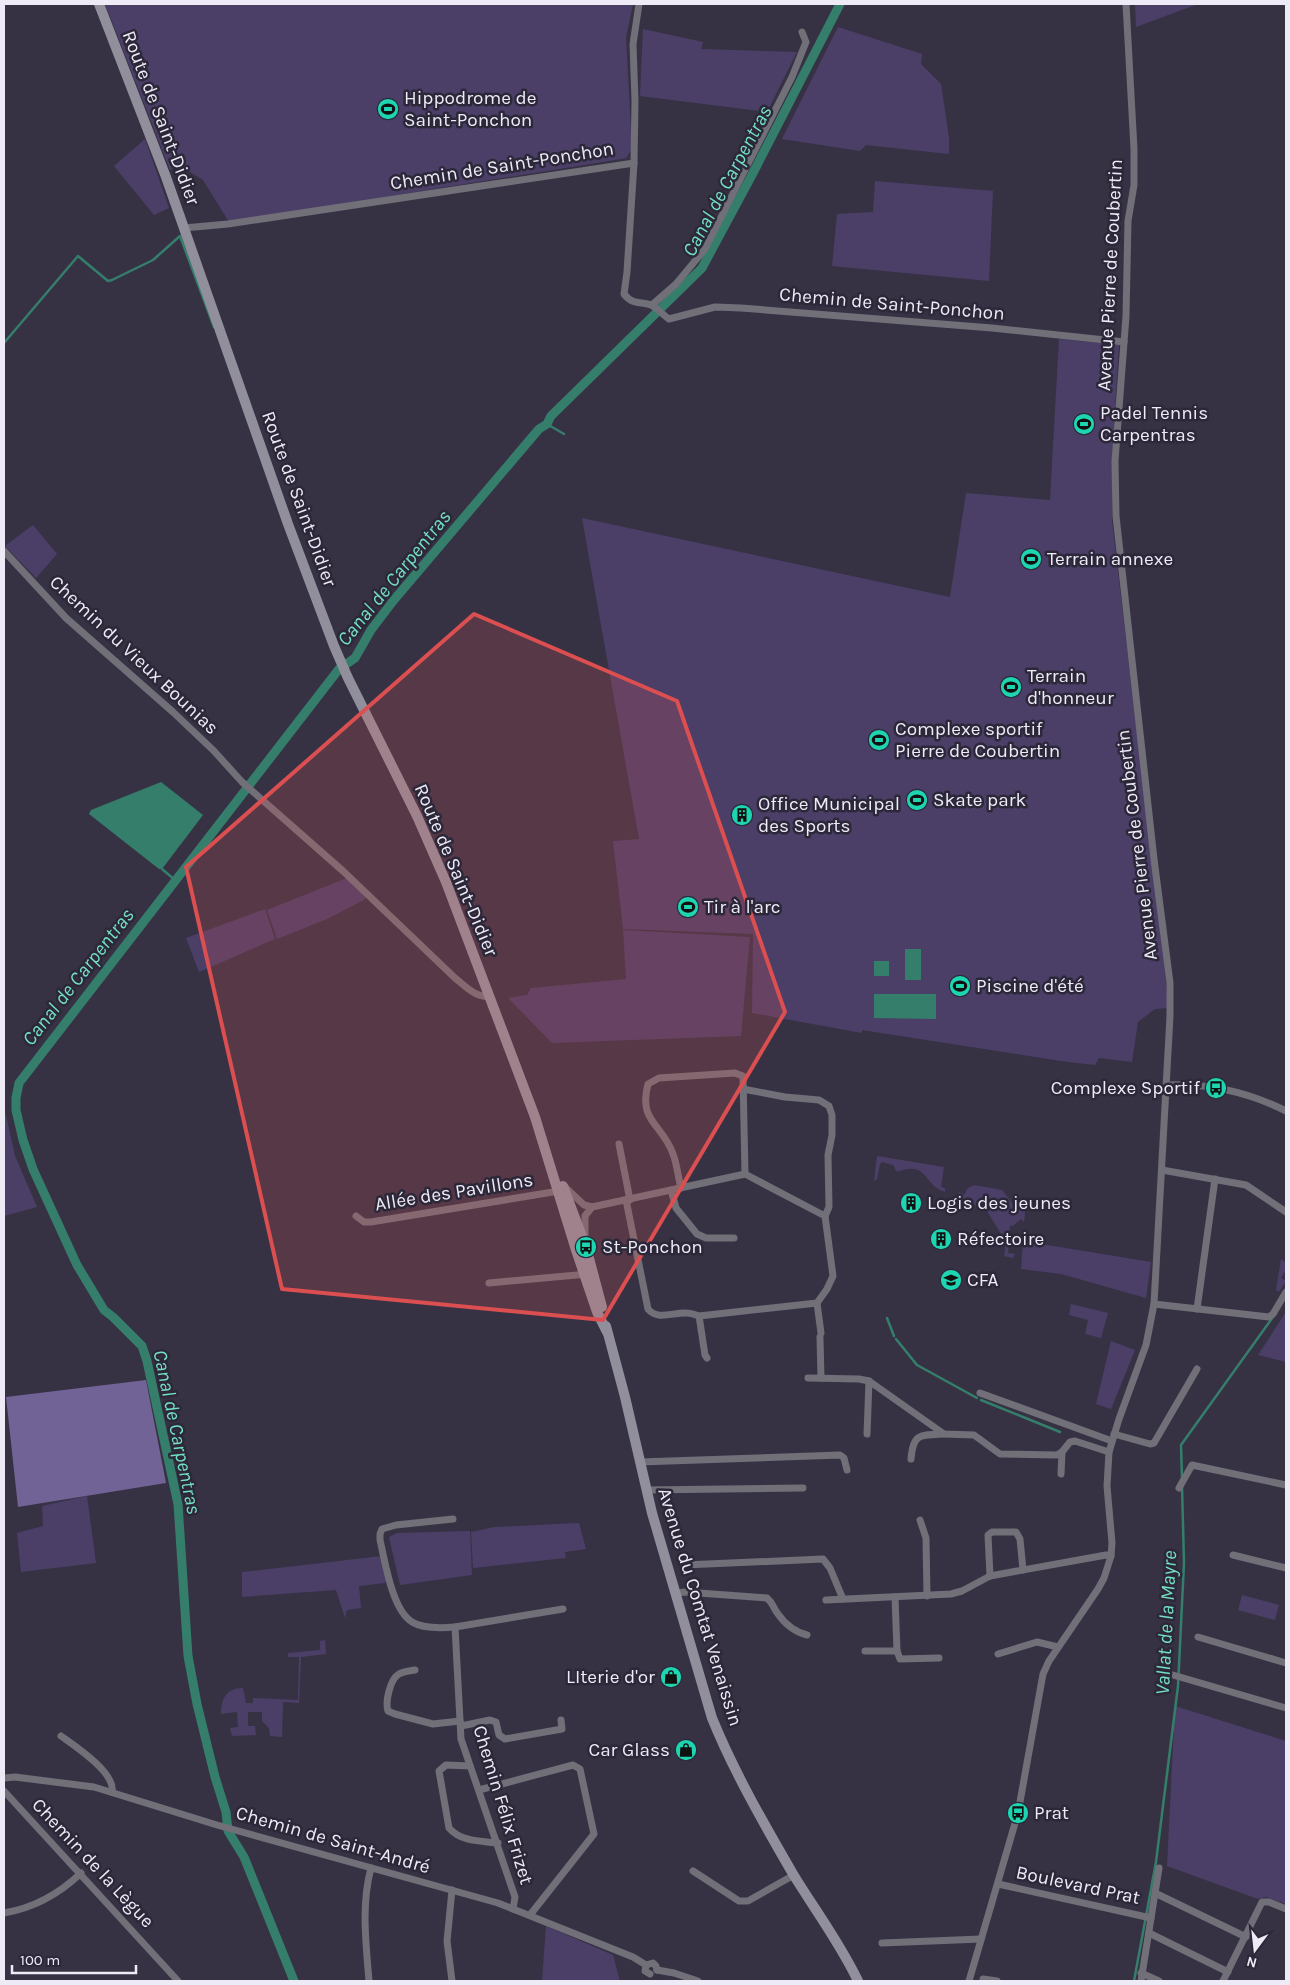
<svg xmlns="http://www.w3.org/2000/svg" width="1290" height="1985" font-family="Karla,sans-serif">
  <style>
    .green { fill: #4b3f68 }
    .forest { fill: #716395 }
    .water { fill: #347e6b }
    .lines { fill: none; stroke-linecap: round; stroke-linejoin: round }
    .stream { stroke: #347e6b; stroke-width: 2.5 }
    .canal { stroke: #347e6b; stroke-width: 9 }
    .street { stroke: #716f78; stroke-width: 7 }
    .secondary { stroke: #928f9d; stroke-width: 10 }
    .marked { fill: #db4f51; fill-opacity: 0.2; stroke: #db4f51; stroke-width: 4; stroke-linejoin: round }
    .labels { text-anchor: middle; dominant-baseline: central; stroke-width: 5; stroke-linejoin: round; paint-order: stroke }
    .poi-label { font-size: 19px; fill: #eeebf7; stroke: #2c2839; text-anchor: start }
    .street-label { font-size: 19px; fill: #eeebf7; stroke: #2c2839 }
    .water-label { font-size: 20px; font-style: italic; fill: #73dfc3; stroke: #2c2839 }
  </style>
  <rect width="100%" height="100%" fill="#363244"/>
  <g class="green">
    <polygon points="105,4 633,4 626,37 632,149 626,158 621,159 229,222 203,180 179,165 170,170"/>
    <polygon points="1135,4 1198,4 1136,27"/>
    <polygon points="838,27 922,54 921,64 941,84 949,138 949,154 866,145 860,151 782,139"/>
    <polygon points="643,29 703,42 701,49 797,52 767,112 640,96"/>
    <polygon points="145,139 169,208 154,215 114,166"/>
    <polygon points="875,181 993,191 989,281 832,266 837,214 873,212"/>
    <polygon points="1059,339 1119,345 1112,457 1112,521 1166,981 1168,1008 1155,1009 1138,1022 1132,1062 1099,1058 1095,1065 1061,1061 862,1030 862,1033 752,1013 753,934 623,929 613,841 639,839 582,518 950,597 966,493 1050,500"/>
    <polygon points="33,525 57,554 36,578 5,546"/>
    <polygon points="347,878 366,897 364,900 327,919 277,939 267,910"/>
    <polygon points="265,909 275,939 199,972 186,938"/>
    <polygon points="623,930 750,937 741,1036 552,1043 508,998 527,995 531,988 626,979"/>
    <polygon points="4,1115 6,1115 15,1156 37,1207 4,1216"/>
    <path d="M877 1156 944 1167 941 1187 945 1188V1192C923 1186 929 1160 897 1172L893 1165 882 1162 880 1164 877 1179 874 1181Z"/>
    <polygon points="974,1185 1002,1190 1013,1204 1026,1205 1024,1222 1021,1219 1013,1226 1010,1226 1008,1253 1015,1254 1013,1258 1004,1256 1006,1242 987,1211 958,1196 959,1192 964,1195 968,1188"/>
    <polygon points="1023,1241 1151,1262 1146,1298 1061,1274 1021,1269"/>
    <polygon points="1281,1259 1286,1263 1286,1270 1281,1278 1286,1281 1279,1292 1276,1290"/>
    <polygon points="1071,1304 1108,1313 1101,1338 1085,1334 1088,1320 1069,1315"/>
    <polygon points="1286,1312 1286,1362 1258,1355"/>
    <polygon points="1111,1341 1135,1350 1111,1409 1096,1404"/>
    <polygon points="87,1496 96,1563 21,1572 17,1533 43,1526 42,1506"/>
    <polygon points="579,1523 586,1549 565,1552 566,1558 473,1568 471,1532 495,1527"/>
    <polygon points="470,1531 472,1575 400,1585 389,1537 397,1533"/>
    <polygon points="382,1556 387,1580 385,1583 359,1586 361,1608 347,1610 345,1618 336,1590 242,1597 242,1572"/>
    <polygon points="1242,1595 1279,1605 1275,1620 1238,1610"/>
    <path d="M325 1640 326 1654 301 1657 299 1703 283 1702 282 1737 270 1736 269 1728 262 1721V1712H248V1726H255L256 1735 232 1736 230 1728 238 1727 237 1712 221 1714C221 1699 226 1688 243 1688L246 1703H253V1698L298 1700 299 1657H288V1653L320 1650V1641Z"/>
    <polygon points="1175,1706 1286,1741 1286,1904 1266,1897 1258,1899 1167,1866"/>
    <polygon points="546,1926 613,1955 620,1981 542,1981"/>
  </g>
  <polygon class="forest" points="146,1380 166,1483 18,1507 6,1397"/>
  <g class="water">
    <polygon points="161,782 203,815 162,869 159,869 89,814 91,810"/>
    <rect x="905" y="949" width="16" height="31"/>
    <rect x="874" y="961" width="15" height="15"/>
    <polygon points="874,994 936,994 936,1019 874,1018"/>
  </g>
  <g class="lines">
    <g class="stream">
      <polyline points="4,343 78,256 108,281 112,280 153,260 180,236 214,327"/>
      <polyline points="547,424 564,434"/>
      <polyline points="162,869 175,880"/>
      <polyline points="887,1318 894,1336"/>
      <polyline points="896,1339 917,1365 977,1398"/>
      <polyline points="981,1400 1060,1432"/>
      <polyline points="1182,1478 1181,1445 1273,1317"/>
      <polyline points="1134,1981 1156,1862 1178,1686 1184,1563 1182,1486"/>
    </g>
    <polyline class="canal" points="294,1981 244,1857 228,1831 226,1812 215,1777 197,1704 188,1656 178,1504 147,1361 142,1346 113,1317 104,1310 77,1265 33,1169 23,1140 16,1110 16,1098 19,1083 339,669 355,658 371,630 393,601 539,429 547,424 551,416 702,268 753,173 840,4"/>
    <g class="street">
      <path d="M639 4 633 44 635 101 634 163 627 272 624 294C634 307 643 300 653 306 659 310 663 315 669 319L715 307 741 308 992 328 1124 342"/>
      <polyline points="184,228 228,224 634,163"/>
      <polyline points="652,305 676,284 705,249 792,77 806,42 802,32"/>
      <path d="M4 551 66 618 173 712 214 751 242 782 343 871 455 978C464 985 477 999 489 996"/>
      <path d="M1167 1085C1208 1083 1250 1093 1286 1111"/>
      <polyline points="743,1089 785,1097 819,1100 829,1106 832,1115 832,1135 828,1155 829,1207 825,1216"/>
      <polyline points="619,1144 630,1200"/>
      <polyline points="1162,1170 1246,1185 1286,1212"/>
      <polyline points="565,1187 584,1205 592,1207"/>
      <path d="M681 1188C678 1177 677 1164 673 1154 662 1123 638 1122 648 1084L659 1078 735 1073 743 1076 745 1174"/>
      <polyline points="671,1190 676,1208 697,1234 706,1238 734,1238"/>
      <path d="M626 1200 648 1309C658 1321 673 1312 687 1313 691 1313 696 1315 699 1316L817 1303 827 1289 833 1276 825 1216"/>
      <polyline points="356,1216 364,1222 371,1222 559,1191"/>
      <polyline points="585,1236 585,1216 592,1207 745,1174 825,1216"/>
      <polyline points="489,1283 588,1274"/>
      <polyline points="817,1303 821,1333"/>
      <polyline points="1154,1304 1269,1317 1273,1314 1286,1292"/>
      <polyline points="1197,1309 1215,1179"/>
      <polyline points="699,1316 705,1355 707,1358"/>
      <polyline points="820,1337 821,1378"/>
      <polyline points="808,1378 859,1379 869,1381 944,1434 974,1435 1000,1454 1057,1455 1062,1452 1070,1442 1075,1441 1109,1452"/>
      <polyline points="980,1393 1112,1441"/>
      <polyline points="867,1434 869,1381"/>
      <polyline points="1114,1434 1150,1444 1154,1443 1197,1369"/>
      <path d="M911 1459C913 1433 920 1435 944 1434"/>
      <polyline points="640,1462 840,1455 844,1458 847,1470"/>
      <polyline points="1061,1474 1062,1452"/>
      <polyline points="1179,1488 1192,1465 1286,1485"/>
      <polyline points="646,1490 803,1488"/>
      <path d="M453 1519 396 1525 382 1529 380 1534V1540C385 1561 392 1610 412 1622 423 1629 443 1628 455 1627L461 1739 515 1897 513 1909"/>
      <polyline points="920,1520 926,1538 927,1596"/>
      <polyline points="1233,1555 1286,1568"/>
      <polyline points="684,1565 823,1559 830,1568 843,1599"/>
      <polyline points="990,1576 988,1535 992,1532 1016,1532 1020,1539 1023,1570"/>
      <path d="M676 1593 685 1592 767 1598C774 1604 773 1608 778 1614 785 1624 795 1632 807 1635"/>
      <polyline points="895,1597 897,1651 900,1659 939,1658"/>
      <polyline points="826,1600 951,1594 962,1591 990,1576 1106,1555 1111,1556"/>
      <polyline points="455,1627 563,1609"/>
      <polyline points="1198,1637 1286,1663"/>
      <polyline points="865,1651 897,1651"/>
      <polyline points="998,1654 1037,1642 1058,1647"/>
      <path d="M415 1670C410 1671 403 1671 399 1674 390 1679 385 1702 388 1711L395 1714 433 1724 460 1721"/>
      <polyline points="1173,1675 1286,1708"/>
      <polyline points="461,1726 490,1720 496,1722 499,1735 505,1739 562,1729 561,1720"/>
      <path d="M61 1736C75 1746 116 1773 112 1792"/>
      <path d="M470 1766 446 1765 439 1771 449 1828C461 1842 481 1841 498 1843"/>
      <polyline points="4,1778 15,1777 94,1787 217,1825 498,1903 633,1957 646,1965"/>
      <polyline points="479,1790 573,1765 580,1769 594,1834 530,1915"/>
      <polyline points="4,1791 178,1981"/>
      <polyline points="693,1871 739,1901 748,1901 794,1875"/>
      <polyline points="998,1884 1151,1918"/>
      <polyline points="1155,1893 1246,1937"/>
      <path d="M4 1913C34 1908 59 1894 81 1873"/>
      <polyline points="1149,1933 1228,1972"/>
      <polyline points="882,1943 981,1939"/>
      <polyline points="646,1965 653,1963 656,1966 657,1970"/>
      <polyline points="646,1965 645,1971 650,1974"/>
      <polyline points="657,1970 674,1973 698,1981"/>
      <polyline points="1141,1973 1159,1981"/>
      <polyline points="983,1979 997,1981"/>
      <path d="M369 1981C366 1943 361 1905 371 1868"/>
      <polyline points="452,1981 447,1941 452,1890"/>
      <polyline points="969,1981 1018,1813 1043,1674 1049,1661 1098,1589 1104,1578 1111,1556 1112,1543 1107,1486 1109,1452 1119,1419 1146,1345 1154,1304 1170,1016 1170,983 1154,859 1116,516 1115,461 1126,316 1128,221 1134,185 1134,149 1126,4"/>
      <polyline points="1141,1981 1159,1868"/>
      <polyline points="1223,1981 1262,1902 1269,1902 1286,1909"/>
    </g>
    <g class="secondary">
      <polyline points="99,4 166,177 288,524 334,646 348,678 417,816 446,882 535,1117 576,1250 597,1312 607,1332"/>
      <polyline points="563,1186 586,1247 602,1307"/>
      <path d="M606 1326 625 1397 652 1513 712 1718C734 1772 764 1824 793 1874 815 1910 840 1943 858 1981"/>
    </g>
  </g>
  <path class="marked" d="M474 614 677 701 785 1012 603 1320 282 1289 186 867Z"/>
  <defs>
    <g id="stadium-disc" transform="scale(1.125)"><circle r="9.5" fill="#1ed5b1" stroke="#2c2839"/><path d="M0-5a6.5 5 0 1 0 0 10a6.5 5 0 1 0 0-10ZM-3.5-1.8h7v3.6h-7Z" fill="#111"/></g>
    <g id="building-disc" transform="scale(1.125)"><circle r="9.5" fill="#1ed5b1" stroke="#2c2839"/><path d="M-4-6H4V6H1V3H-1V6H-4ZM-2.5-4.3h1.7v1.8h-1.7ZM.8-4.3h1.7v1.8H.8ZM-2.5-1h1.7V.8h-1.7ZM.8-1h1.7V.8H.8Z" fill="#111"/></g>
    <g id="bus-disc" transform="scale(1.125)"><circle r="9.5" fill="#1ed5b1" stroke="#2c2839"/><path d="M-5-6H5V4H4V6H2V4H-2V6H-4V4H-5ZM-3.5-4V0h7V-4ZM-3.5 1.2v1.5H-2V1.2ZM2 1.2v1.5H3.5V1.2Z" fill="#111"/></g>
    <g id="school-disc" transform="scale(1.125)"><circle r="9.5" fill="#1ed5b1" stroke="#2c2839"/><path d="M0-5L7-2L0 1L-7-2ZM-4 1L0 2.5L4 1V4Q0 6-4 4Z" fill="#111"/></g>
    <g id="shop-disc" transform="scale(1.125)"><circle r="9.5" fill="#1ed5b1" stroke="#2c2839"/><path d="M-5-2.5h2.3a2.7 3.5 0 0 1 5.4 0H5L5.5 6h-11ZM-1.5-2.5h3a1.5 2.3 0 0 0-3 0Z" fill="#111"/></g>
  </defs>
  <g fill-rule="evenodd">
    <use href="#stadium-disc" x="388" y="109"/>
    <use href="#stadium-disc" x="1084" y="424"/>
    <use href="#stadium-disc" x="1031" y="559"/>
    <use href="#stadium-disc" x="1011" y="687"/>
    <use href="#stadium-disc" x="879" y="740"/>
    <use href="#stadium-disc" x="917" y="800"/>
    <use href="#building-disc" x="742" y="815"/>
    <use href="#stadium-disc" x="688" y="907"/>
    <use href="#stadium-disc" x="960" y="986"/>
    <use href="#bus-disc" x="1216" y="1088"/>
    <use href="#building-disc" x="911" y="1203"/>
    <use href="#building-disc" x="941" y="1239"/>
    <use href="#bus-disc" x="586" y="1247"/>
    <use href="#school-disc" x="951" y="1280"/>
    <use href="#shop-disc" x="671" y="1677"/>
    <use href="#shop-disc" x="686" y="1750"/>
    <use href="#bus-disc" x="1018" y="1813"/>
  </g>
  <g class="labels">
    <g class="poi-label">
      <text x="404" y="98">Hippodrome de<tspan x="404" dy="22">Saint-Ponchon</tspan></text>
      <text x="1100" y="413">Padel Tennis<tspan x="1100" dy="22">Carpentras</tspan></text>
      <text x="1047" y="559">Terrain annexe</text>
      <text x="1027" y="676">Terrain<tspan x="1027" dy="22">d'honneur</tspan></text>
      <text x="895" y="729">Complexe sportif<tspan x="895" dy="22">Pierre de Coubertin</tspan></text>
      <text x="933" y="800">Skate park</text>
      <text x="758" y="804">Office Municipal<tspan x="758" dy="22">des Sports</tspan></text>
      <text x="704" y="907">Tir à l'arc</text>
      <text x="976" y="986">Piscine d'été</text>
      <text x="1200" y="1088" text-anchor="end">Complexe Sportif</text>
      <text x="927" y="1203">Logis des jeunes</text>
      <text x="957" y="1239">Réfectoire</text>
      <text x="602" y="1247">St-Ponchon</text>
      <text x="967" y="1280">CFA</text>
      <text x="655" y="1677" text-anchor="end">LIterie d'or</text>
      <text x="670" y="1750" text-anchor="end">Car Glass</text>
      <text x="1034" y="1813">Prat</text>
    </g>
    <g class="street-label">
      <text transform="translate(161 118) rotate(69)">Route de Saint-Didier</text>
      <text transform="translate(502 166) rotate(-9)">Chemin de Saint-Ponchon</text>
      <text transform="translate(1110 275) rotate(-87)">Avenue Pierre de Coubertin</text>
      <text transform="translate(892 304) rotate(5)">Chemin de Saint-Ponchon</text>
      <text transform="translate(299 499) rotate(70)">Route de Saint-Didier</text>
      <text transform="translate(134 655) rotate(43)">Chemin du Vieux Bounias</text>
      <text transform="translate(1137 845) rotate(-97)">Avenue Pierre de Coubertin</text>
      <text transform="translate(456 870) rotate(67)">Route de Saint-Didier</text>
      <text transform="translate(454 1192) rotate(-9)">Allée des Pavillons</text>
      <text transform="translate(700 1607) rotate(73)">Avenue du Comtat Venaissin</text>
      <text transform="translate(503 1805) rotate(73)">Chemin Félix Frizet</text>
      <text transform="translate(333 1840) rotate(16)">Chemin de Saint-André</text>
      <text transform="translate(93 1863) rotate(47)">Chemin de la Lègue</text>
      <text transform="translate(1078 1885) rotate(12)">Boulevard Prat</text>
    </g>
    <g class="water-label">
      <text transform="translate(727 181) rotate(-62)">Canal de Carpentras</text>
      <text transform="translate(394 578) rotate(-51)">Canal de Carpentras</text>
      <text transform="translate(78 977) rotate(-52)">Canal de Carpentras</text>
      <text transform="translate(177 1432) rotate(78)">Canal de Carpentras</text>
      <text transform="translate(1166 1623) rotate(-87)">Vallat de la Mayre</text>
    </g>
  </g>
  <rect width="1290" height="1985" fill="none" stroke="#eeebf7" stroke-width="10"/>
  <g transform="translate(1255 1950) rotate(195)" stroke="#2c2839" stroke-width="4" paint-order="stroke">
  <path d="M0-4L9 19L0 12L-9 19Z" fill="#eeebf7"/>
  <text y="-8" font-size="14" font-weight="bold" text-anchor="middle" fill="#eeebf7">N</text>
  </g>
  <path d="M12 1965v8h124v-8" fill="none" stroke="#eeebf7" stroke-width="2.5"/>
  <text x="20" y="1965" font-size="15" fill="#eeebf7" stroke="#2c2839" stroke-width="4" paint-order="stroke">100 m</text>
</svg>
